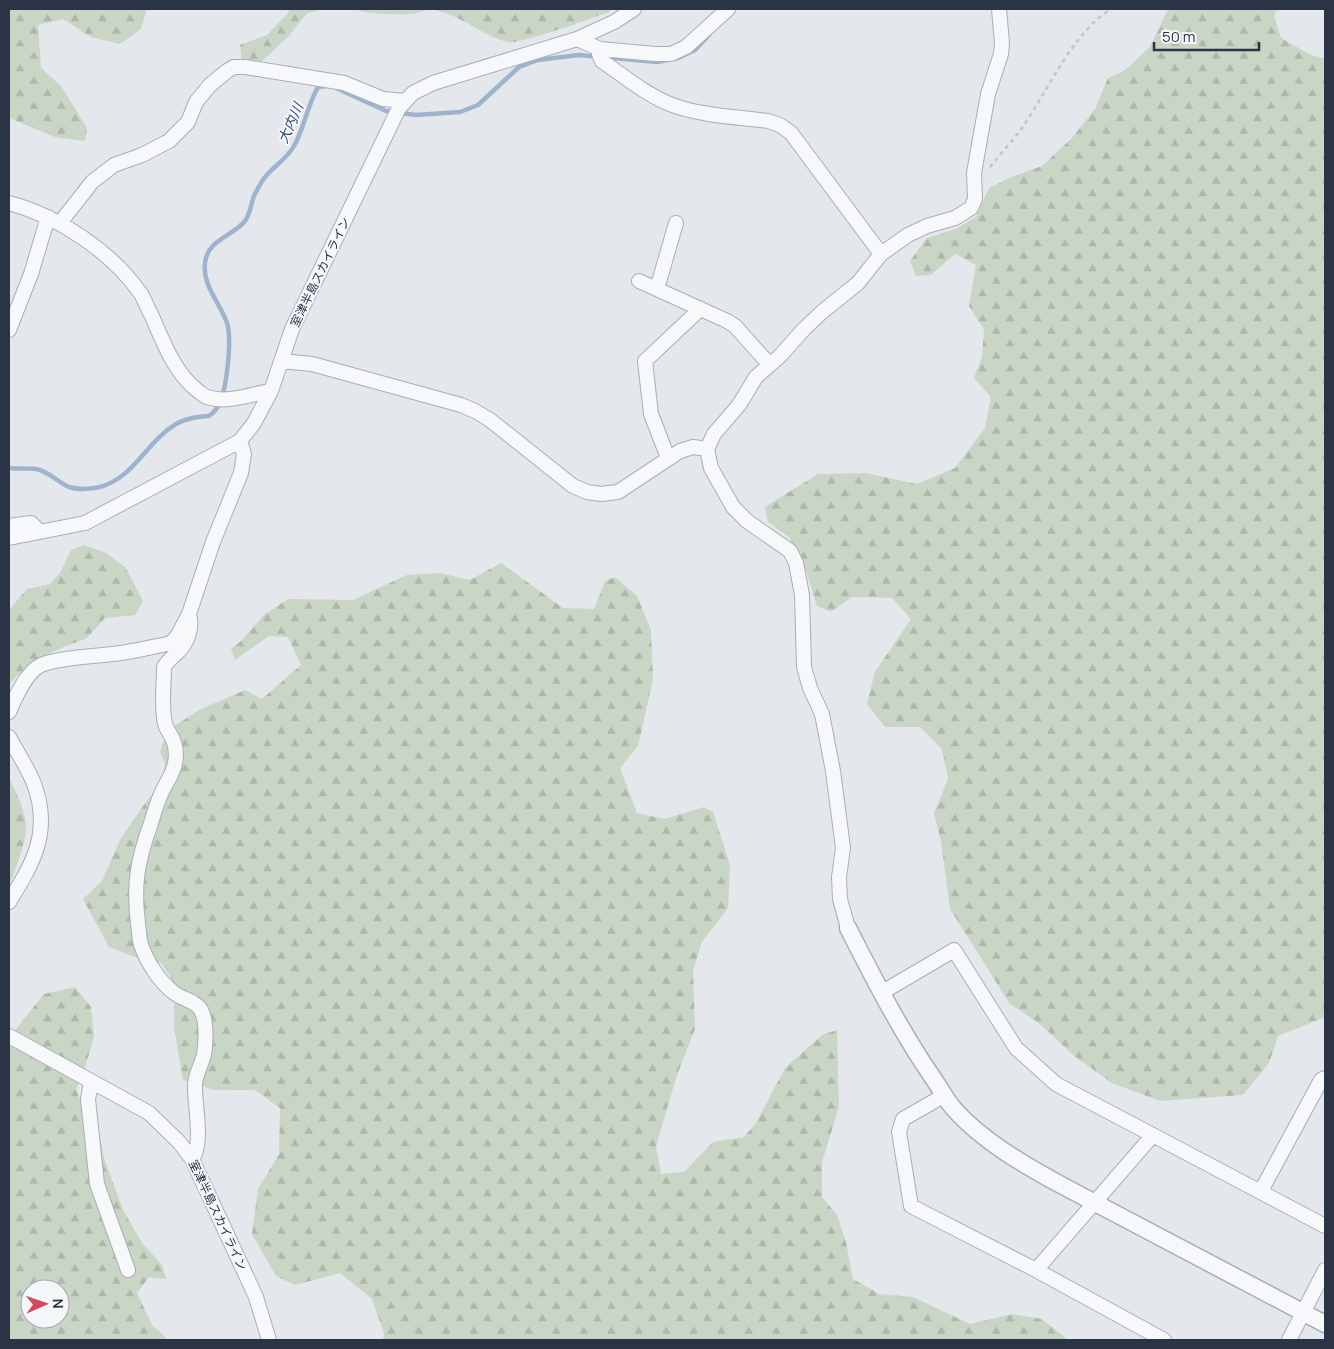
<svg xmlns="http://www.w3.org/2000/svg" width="1334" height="1349" font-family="Manrope,'Noto Sans JP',sans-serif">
  <defs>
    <pattern id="forest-firs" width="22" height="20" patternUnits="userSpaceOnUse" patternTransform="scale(1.25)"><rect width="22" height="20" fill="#c9d6c5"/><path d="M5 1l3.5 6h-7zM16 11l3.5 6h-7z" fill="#adb8ab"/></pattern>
  </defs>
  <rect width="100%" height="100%" fill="#e4e7ec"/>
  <path fill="url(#forest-firs)" fill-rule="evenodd" d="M9,9H147L141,29L120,44L91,37L63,19L38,25L41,68L61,86L87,128L85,141L55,137L9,118Z
    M288,9H322L306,14L289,36L261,62L242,63L240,45L267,35L289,12Z
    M351,9H609L610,12C594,17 519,45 508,42C482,36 460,14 434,10C427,9 419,13 412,14C389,15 373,14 351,9Z
    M1168,9H1277L1274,16L1281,38L1311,55L1325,59V1017L1278,1036L1269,1063L1243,1095L1160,1101L1112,1083L1073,1055L1040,1024L1010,1004L950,909L941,842L934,813L948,779L942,749L920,727H885L867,704L875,672L911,619L892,598L852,597L831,612L817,606L804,565L789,537L768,522L765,507L818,474L866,473L917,484L955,468L985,428L991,397L974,378L982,357L984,330L969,306L976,265L955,254L931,275L916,276L910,261L927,238L956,229L976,217L989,188L1011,177L1042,166L1072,138L1095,109L1108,78L1124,71L1150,47Z
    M84,545L106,553L126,568L143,601L135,615L105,618L87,638L61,648L30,663L9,684V610L27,589L50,584L60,573L71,550Z
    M501,563L563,608L594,609L605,581L615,577L637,596L651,630L653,680L638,746L620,768L637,813L664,819L704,807L713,812L730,865L728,908L702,942L693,970L695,1029L676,1078L656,1146L661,1174L684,1172L713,1142L744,1137L756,1123L785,1068L822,1035L837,1030L839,1107L822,1162V1197L837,1215L846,1242L853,1279L879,1294L913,1297L970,1324L1012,1314L1042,1319L1068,1340H383L384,1333L372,1299L340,1273L295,1285L276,1276L252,1234L258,1189L279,1154L280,1108L255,1090H214L183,1080L174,1027L175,984L161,963L132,956L109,947L83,899L102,881L121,838L148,799L164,781L165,763L160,752L167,731L199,710L245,690L262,699L301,665L288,637L269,636L235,660L231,649L241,641L264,615L288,599L353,600L407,575L440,573L470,580Z
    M9,778C17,794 26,811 26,830C26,840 14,876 9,885Z
    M75,987L91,1007L94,1037L85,1067L76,1090L84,1107H94L104,1158L123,1210L142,1243L162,1265L166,1279L149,1277L137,1293L152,1325L167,1339L181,1340H9V1038L44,994ZM30,1289H60V1319H30Z"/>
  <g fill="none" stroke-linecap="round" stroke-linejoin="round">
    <path stroke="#9fb4cc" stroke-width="4.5" d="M336,88L386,111L416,115L460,112L478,105L519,67L538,60L579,55L657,62L678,58L695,50L709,35
      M9,468C17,469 27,468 36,469C49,471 57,482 69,487C78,490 92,489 100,487C134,478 147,441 176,424C186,418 198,417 209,416C212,414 215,411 217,408C227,394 232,339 227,323C220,303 202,285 205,263C207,240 232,237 245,221C250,214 251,204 254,196C256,191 259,187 261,183C269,168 285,162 294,146C304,129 307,106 318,87L326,86"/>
    <g stroke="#a9aeb7" stroke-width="16">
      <path id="minor" d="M577,39L600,49L655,54H671L686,47L728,9
        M600,49L599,54L602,61C625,77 649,97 675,106C704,116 738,117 768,121L780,125L791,133L881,254
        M9,203C58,216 112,252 141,294C145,300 147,308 151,314C163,341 174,373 198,391C201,393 204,396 207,397C227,404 251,394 271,391
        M60,223L92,182L114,165L142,155L169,141L188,122L196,102L210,85L227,71L234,67H245L344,83L383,99L405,101
        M639,281L727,321L735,326L769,364
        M657,289L676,223
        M9,330L31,274L48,217
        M281,361L312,364L461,405L475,411L490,420L573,486L587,492L601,494L618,492L680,451L693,447L707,449
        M668,458L651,414L645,361L697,312L699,308
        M9,526L31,523L39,531
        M9,538L85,523L240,441L254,423L271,391L292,329L399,108L413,93L433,83L577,39L614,22L634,9
        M189,614C193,626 188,643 178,652C173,657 168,660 164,667C164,685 161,706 165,724C166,728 168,730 170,734C175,742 177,753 175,763C173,775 165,784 161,794C157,803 154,813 151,823C138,859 133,884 138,923C139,930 139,938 141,945C147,962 159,981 173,992C181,999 196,1001 201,1010C207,1021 206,1043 204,1055C201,1065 196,1074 195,1084C194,1102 204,1145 192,1159
        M9,712C15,698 26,672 41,665C58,657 101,656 121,653C136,651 152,647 167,644L172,642L178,635L189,614L213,542L241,473L244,454L240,441
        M9,737C17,752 28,768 34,784C52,832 33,863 9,902
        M848,928L840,899L839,877L843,848L833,771L822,714L810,688L804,667L802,595L796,563L790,551L747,521L733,507L711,468L707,449L714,434L739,405L756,377L780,356L804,329L822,312L858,283L881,254L908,235L927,226L955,218L971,208L975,199L974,173L988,94L1001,54L1002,43L999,9
        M881,993L954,950L1016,1048L1056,1084L1325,1226
        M9,1036L149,1113L179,1142L192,1159L256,1297L269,1340
        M91,1082L88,1099L97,1184L128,1270
        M945,1095L903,1119L899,1132L911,1206L1036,1270L1164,1340
        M1261,1191L1321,1080L1325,1078
        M1036,1270L1153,1135
        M1289,1340L1325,1270"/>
    </g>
    <g stroke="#a9aeb7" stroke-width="19">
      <path id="tertiary" d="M848,928C874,979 900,1030 933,1078C940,1088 946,1100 954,1109C982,1141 1026,1166 1063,1186L1325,1324"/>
    </g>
    <path stroke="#c2c5cb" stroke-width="2.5" stroke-dasharray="4 4" stroke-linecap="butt" d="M990,167C1001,153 1014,140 1024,125C1049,88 1073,33 1111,9"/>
    <use href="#minor" stroke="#f7f8fa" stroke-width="14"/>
    <use href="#tertiary" stroke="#f7f8fa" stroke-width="16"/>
  </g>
  <g text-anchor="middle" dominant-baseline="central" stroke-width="4" stroke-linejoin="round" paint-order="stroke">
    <g font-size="12" fill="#2b3445" stroke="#f4f6f9">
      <text transform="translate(320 272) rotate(-64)">室津半島スカイライン</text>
      <text transform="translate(218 1215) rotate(65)">室津半島スカイライン</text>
    </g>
    <g font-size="14" font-style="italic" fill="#34527a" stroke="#f4f6f9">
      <text transform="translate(290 123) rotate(-66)">大内川</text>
    </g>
  </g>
  <rect width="1334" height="1349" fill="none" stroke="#2b3445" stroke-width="20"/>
  <g transform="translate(45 1304) rotate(88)"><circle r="24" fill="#f4f6f9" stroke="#a4a8b1"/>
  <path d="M0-4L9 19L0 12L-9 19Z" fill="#d1495b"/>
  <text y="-8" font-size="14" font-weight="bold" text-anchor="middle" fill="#2b3445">N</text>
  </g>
  <path d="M1154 42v8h105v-8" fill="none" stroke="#2b3445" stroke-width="2.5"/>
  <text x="1162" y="42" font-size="15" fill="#2b3445" stroke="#f4f6f9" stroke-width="4" paint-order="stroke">50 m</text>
</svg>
